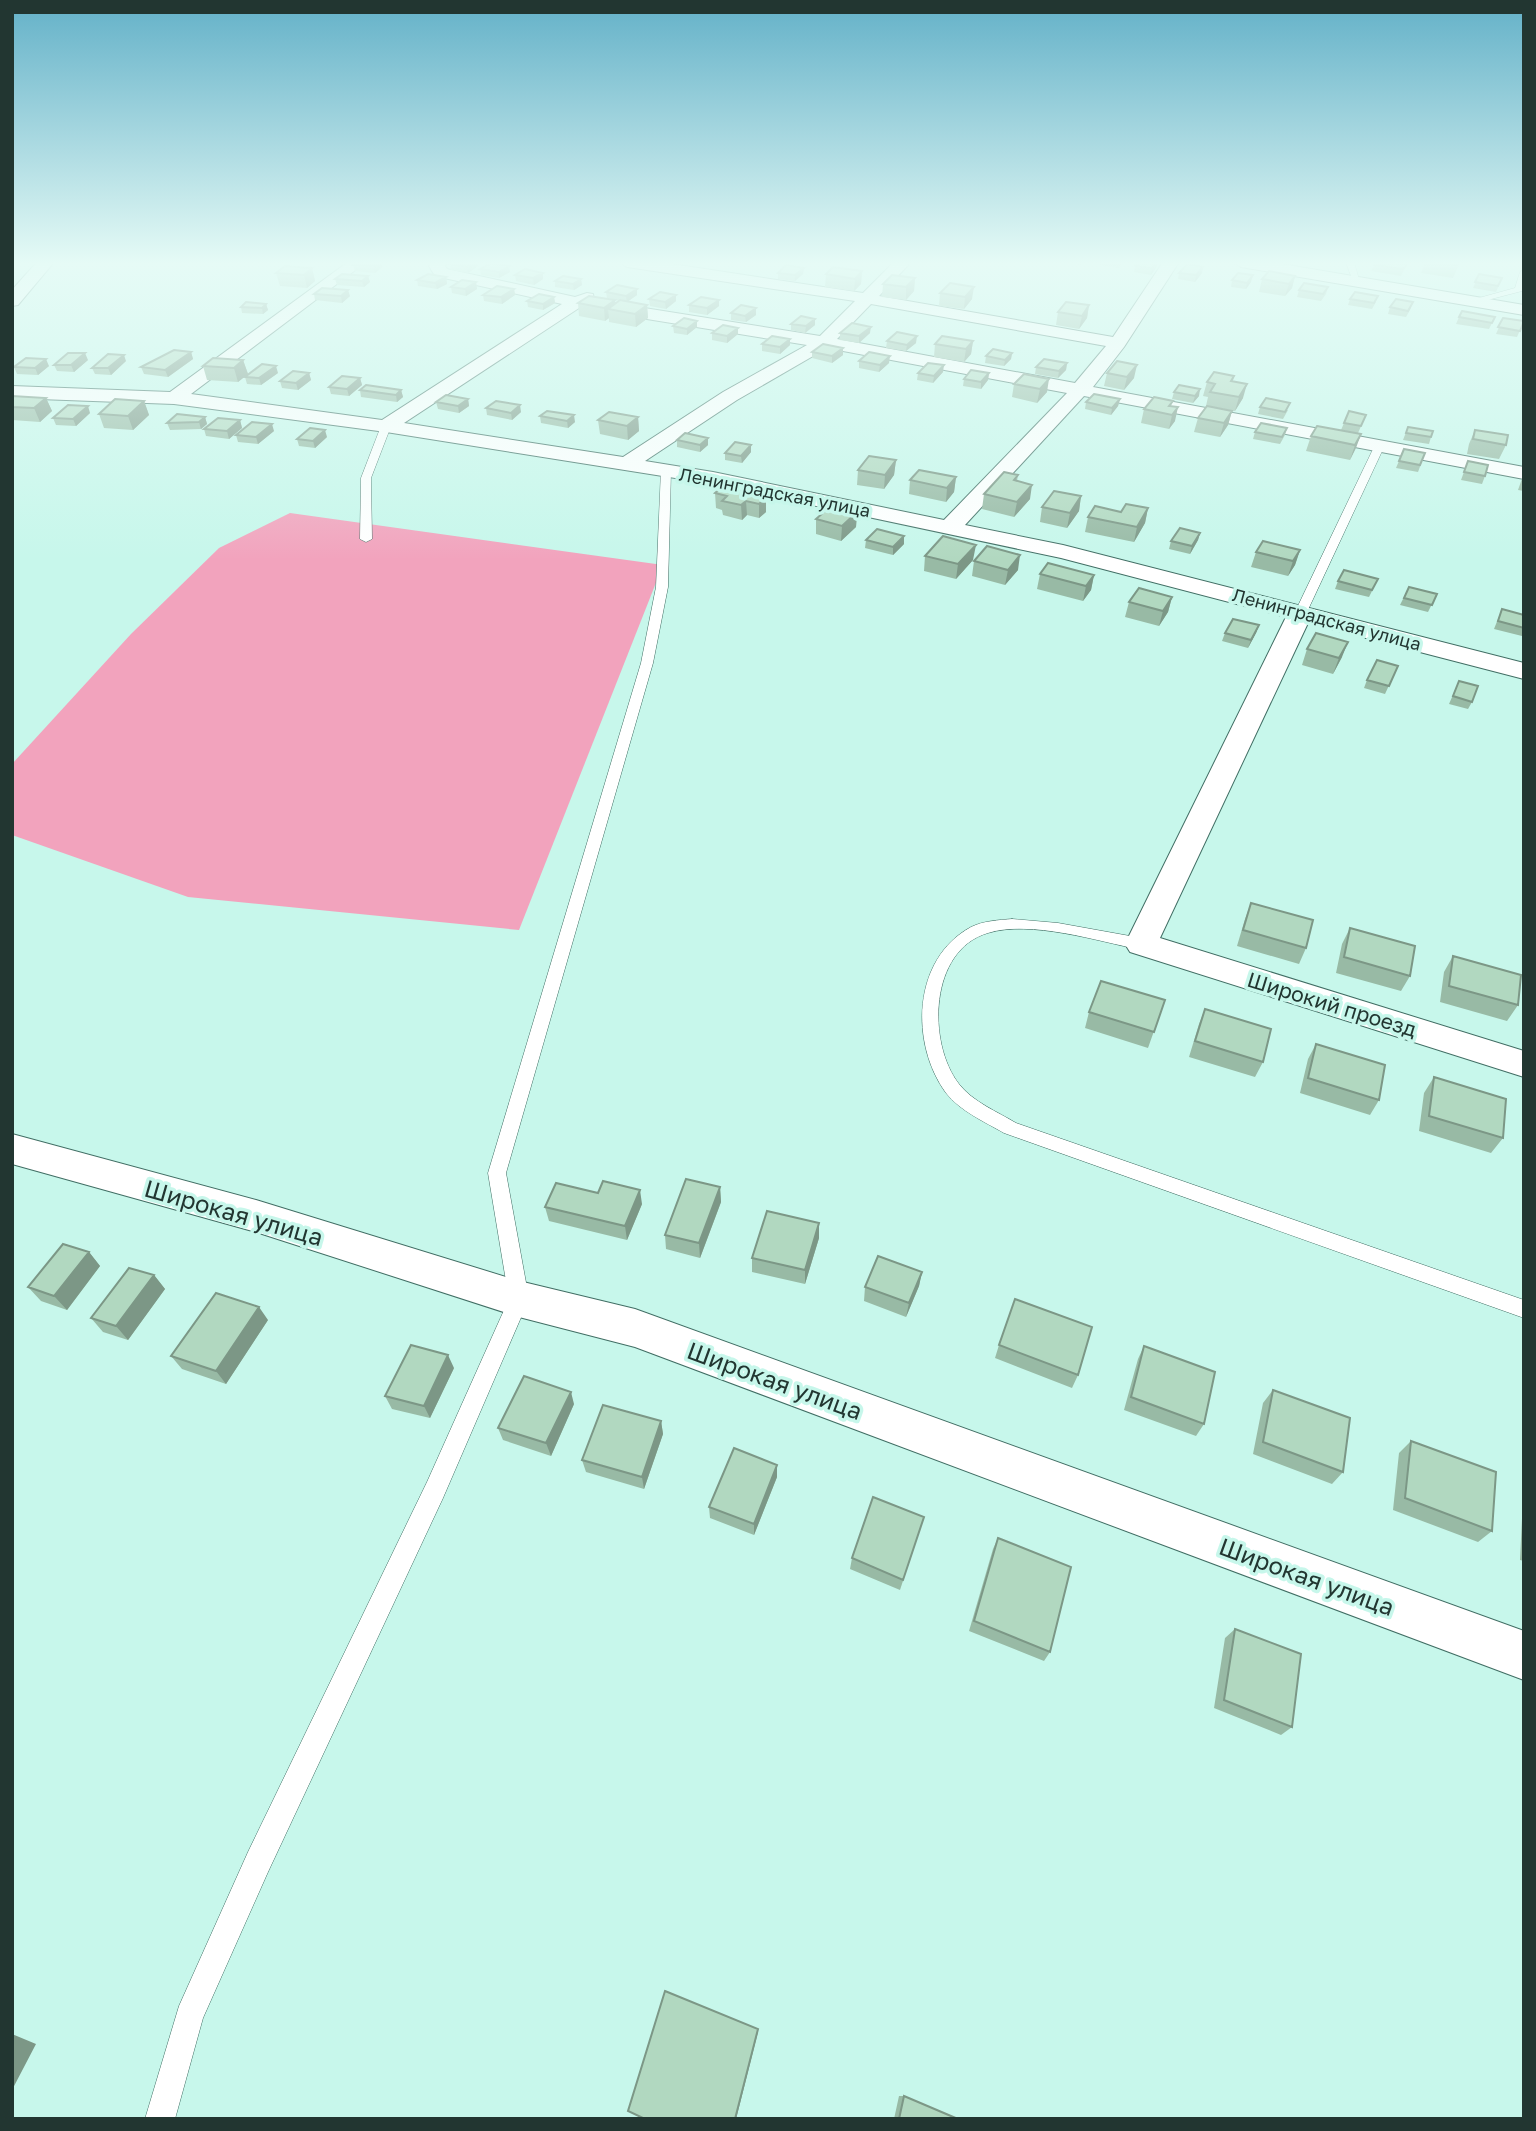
<svg xmlns="http://www.w3.org/2000/svg" width="1536" height="2131" font-family="'Golos Text',sans-serif">
  <rect width="100%" height="100%" fill="#c7f7eb"/>
  <path fill="#f2a3bd" d="M290,513L663,565L519,930L188,897L12,835V764L131,634L219,548Z"/>
  <g fill="none" stroke-linecap="round" stroke-linejoin="round">
    <g stroke="#416e64" stroke-width="1">
      <path id="lane" d="M1346,262H1354L1360,283L1353,281Z
        M1524,270L1522,291L1472,304L1468,301L1515,288L1520,272Z
        M386,423L391,426L371,478L372,539L366,542L360,539L361,478L381,426Z
        M1379,444L1384,447L1307,612L1297,615L1295,612L1374,447Z
        M666,467L671,470L668,587L653,663L506,1173L529,1299L443,1498L268,1872L203,2018L175,2119H145L179,2006L248,1852L427,1482L509,1299L488,1173L641,663L656,587L661,470Z
        M1012,919L1058,923L1141,938L1149,944L1141,950C1098,941 1030,920 988,933C929,950 927,1043 959,1084C973,1102 998,1112 1016,1123L1524,1300V1318L1004,1133C985,1122 960,1111 946,1093C910,1044 912,959 971,927C983,921 999,920 1012,919Z"/>
    </g>
    <g stroke="#416e64" stroke-width="2">
      <path id="street" d="M37,262H54L18,305L12,306V290Z
        M348,262H366L191,394L382,420L562,304L435,276L429,266L432,262H448L445,266L447,269L575,297L587,293L593,294L594,300L820,336L855,301L627,267L619,262H659L863,293L894,262H911L879,296L1113,337L1163,262H1179L1124,347L1093,387L1524,467V479L1084,396L965,525L1063,545L1524,663V679L1308,623L1160,938L1524,1051V1077L1130,952L1125,944L1286,617L1061,558L713,484L386,432L174,404L12,398V386L170,392ZM871,304L1106,346L1075,383L837,339ZM579,308L807,345L723,392L623,457L404,423ZM827,348L1067,393L944,520L713,472L645,461L737,400Z
        M1233,262H1270L1524,305V315L1241,267Z
        M12,1134L256,1200L519,1281L635,1309L1524,1631V1680L635,1347L519,1317L256,1232L12,1164Z"/>
    </g>
    <use href="#lane" fill="#fff" fill-rule="evenodd"/>
    <use href="#street" fill="#fff" fill-rule="evenodd"/>
  </g>
  <path fill="#98baa5" d="M1070,262H1083L1081,265L1070,263Z
    M1100,262H1123L1119,268L1100,265Z
    M1425,262H1460L1453,278L1421,273Z
    M450,264L478,266L468,273L451,270Z
    M1407,264L1401,276L1371,271L1374,265Z
    M353,265L382,267L375,273L355,271Z
    M1135,266H1157L1151,275L1134,272Z
    M312,268L315,281L307,288L280,286L276,273Z
    M804,268L803,274L795,281L778,279V273Z
    M480,269L510,272L499,278L481,275Z
    M862,271L861,284L854,291L825,287L826,274Z
    M1179,273H1202L1195,282L1178,279Z
    M1479,274L1502,278L1496,292L1473,288Z
    M515,275L543,279L534,285L516,281Z
    M368,276L370,282L364,287L337,285L335,279Z
    M1295,276L1292,288L1285,296L1259,292L1262,279Z
    M446,277L447,284L437,289L418,286L417,280Z
    M915,278L914,291L906,300L882,297L883,284Z
    M581,279L582,285L574,290L555,287V281Z
    M1232,280L1251,282L1246,289L1231,287Z
    M476,282L477,289L466,296L452,293L451,287Z
    M950,283L972,299L964,309L939,306L940,293Z
    M1328,287L1326,294L1321,301L1297,297L1299,290Z
    M514,289L515,295L502,304L484,301L483,295Z
    M637,289V295L627,302L647,305L648,318L636,327L609,322V318L605,321L579,316L578,303L615,300V304L620,301L607,298L606,292Z
    M314,294L350,296L342,303L315,300Z
    M554,297L555,303L543,310L528,307L527,301Z
    M649,299L676,301L666,309L650,306Z
    M1350,299L1376,302L1372,309L1348,305Z
    M266,304L268,310L263,314L242,313L241,307Z
    M689,305L719,306L707,315L689,312Z
    M1089,305L1087,318L1079,329L1056,325L1058,312Z
    M1390,307L1411,308L1406,317L1388,314Z
    M756,308V315L746,322L731,320V313Z
    M1459,317H1495L1489,329L1456,324Z
    M1503,318L1524,321L1517,337L1496,334Z
    M697,321V327L687,335L674,333L673,326Z
    M791,324L815,325L805,333L791,330Z
    M738,328V334L727,343L712,340V333Z
    M840,333H870L859,343L840,340Z
    M790,339V345L780,354L762,351V344Z
    M887,341L916,343L906,351L886,348Z
    M973,341L971,354L964,362L934,357L935,344Z
    M191,352L193,359L168,377L144,374L141,367Z
    M812,352L843,355L832,363L812,358Z
    M1012,353L1011,359L1004,366L985,363L986,356Z
    M88,360L74,372L57,371L54,365Z
    M243,360L248,374L238,382L207,380L203,366Z
    M126,361L111,375L95,374L92,368Z
    M859,361L889,363L879,372L859,368Z
    M1067,363L1066,370L1058,378L1035,374L1036,367Z
    M49,366L38,375L17,374L14,367Z
    M943,372L933,383L917,380L918,373Z
    M278,373L261,385L247,384L245,377Z
    M309,373L311,380L298,390L282,388L280,381Z
    M989,373L988,380L981,389L963,386L964,379Z
    M1107,373L1134,378L1124,390L1104,386Z
    M1024,374L1047,392L1037,403L1012,397L1014,384Z
    M1234,376L1233,381L1243,398L1235,411L1214,407L1232,411L1228,425L1220,437L1194,432L1198,418L1206,406L1208,397L1203,396L1207,382Z
    M360,378L362,385L349,396L331,394L329,387Z
    M360,390H401L403,397L397,402L361,397Z
    M1174,392L1199,396L1193,403L1172,399Z
    M12,396L46,398L52,411L40,422L12,420Z
    M468,399L469,406L459,413L438,409L436,402Z
    M1120,399L1118,406L1111,415L1085,409L1086,402Z
    M144,401L149,415L133,430L104,428L99,414Z
    M1173,401L1171,406L1175,421L1169,429L1141,423L1144,409Z
    M1260,407L1288,410L1283,419L1258,414Z
    M486,408L521,412L512,420L487,415Z
    M90,413L76,426L56,425L53,418Z
    M540,416L575,422L568,428L541,423Z
    M205,417L207,424L201,429L170,430L167,423Z
    M638,417L639,431L628,440L600,434L598,420Z
    M240,420L242,428L229,439L206,436L204,429Z
    M1363,422L1358,433L1341,430L1344,423Z
    M1408,427L1431,437L1429,444L1403,440Z
    M1287,428L1285,435L1280,444L1253,439L1255,432Z
    M1475,430L1506,445L1499,459L1467,454L1469,444Z
    M274,431L258,444L238,442L236,435Z
    M1361,434L1350,460L1306,451L1311,436Z
    M327,437L315,448L299,446L297,439Z
    M677,440L708,445L700,452L677,447Z
    M1404,449L1425,453L1418,472L1396,468Z
    M751,452L742,463L725,460V453Z
    M896,460L894,475L884,489L857,485L858,470Z
    M1468,461L1485,476L1482,484L1461,480Z
    M1524,473V491L1518,490Z
    M1018,475L1017,481L1030,499L1014,517L982,509L984,494Z
    M956,477L954,492L946,502L909,494L910,480Z
    M715,493L766,497V512L759,518L747,515L742,520L723,515L722,510L716,508Z
    M1081,496L1079,511L1067,528L1040,522L1042,507Z
    M1148,508L1145,523L1134,542L1085,532L1088,517Z
    M857,512L856,527L841,541L816,534V519Z
    M1200,533L1198,540L1190,554L1169,549L1171,541Z
    M866,540L904,544L893,555L865,548Z
    M1300,550L1295,565L1288,576L1251,567L1256,552Z
    M925,556L973,560L956,579L924,571Z
    M974,561L1018,570L1005,585L972,576Z
    M1040,574L1094,575L1091,590L1083,601L1037,589Z
    M1378,579L1369,597L1335,589L1338,581Z
    M1409,587L1437,594L1428,612L1400,605Z
    M1172,597L1168,612L1159,626L1125,617L1129,602Z
    M1502,609L1524,615V631L1522,636L1494,629Z
    M1259,625L1256,633L1248,648L1222,641L1225,633Z
    M1307,649L1342,657L1333,674L1302,665Z
    M1398,666L1385,694L1364,688L1367,680Z
    M1459,681L1472,702L1468,709L1449,704Z
    M1251,903L1306,948L1299,964L1237,946L1245,919Z
    M1350,928L1410,976L1401,991L1336,973L1342,944Z
    M1453,956L1518,1005L1507,1021L1440,1002L1444,972Z
    M1165,1000L1148,1048L1085,1028L1089,1012Z
    M1205,1009L1263,1062L1255,1077L1189,1057L1199,1024Z
    M1316,1044L1379,1100L1370,1115L1300,1093L1308,1059Z
    M1434,1077L1503,1138L1491,1153L1419,1131L1424,1093Z
    M720,1187L721,1202L700,1258L666,1249L665,1235Z
    M642,1204L627,1240L549,1221L545,1207Z
    M819,1223V1238L805,1284L752,1272V1258Z
    M89,1252L100,1266L67,1310L41,1301L28,1287Z
    M922,1272L919,1286L906,1317L864,1301L865,1287Z
    M154,1275L165,1289L128,1340L103,1332L91,1318Z
    M268,1320L226,1384L182,1369L171,1356Z
    M999,1345L1078,1375L1072,1388L995,1358Z
    M1144,1346L1204,1424L1196,1436L1124,1410L1138,1359Z
    M454,1368L430,1418L392,1409L385,1396Z
    M1273,1390L1343,1472L1332,1484L1253,1454L1263,1403Z
    M574,1404L551,1456L503,1440L498,1428Z
    M661,1421L663,1434L644,1489L586,1472L582,1460Z
    M1411,1441L1492,1531L1478,1542L1393,1510L1399,1453Z
    M777,1465V1477L754,1535L710,1518L709,1507Z
    M1524,1497V1561L1520,1560L1523,1498Z
    M924,1517L900,1590L850,1569L852,1558Z
    M998,1538L1050,1652L1044,1661L969,1631L993,1549Z
    M1235,1629L1292,1727L1281,1735L1214,1708L1225,1638Z
    M899,2096H904L958,2119H894Z"/>
  <path fill="#7c9786" d="M379,262H381L382,267L375,273L374,266Z
    M474,262H477L478,266L468,273L467,267Z
    M1156,262H1157V266L1151,275L1152,268Z
    M509,266L510,272L499,278V272Z
    M1203,267L1202,273L1195,282L1196,275Z
    M312,268L315,281L307,288L304,275Z
    M804,268L803,274L795,281V275Z
    M862,271L861,284L854,291L855,279Z
    M543,273V279L534,285L533,278Z
    M1253,275L1251,282L1246,289L1247,283Z
    M368,276L370,282L364,287L362,281Z
    M1295,276L1292,288L1285,296L1289,284Z
    M446,277L447,284L437,289L435,283Z
    M915,278L914,291L906,300V287Z
    M581,279L582,285L574,290L573,284Z
    M476,282L477,289L466,296L465,289Z
    M974,287L972,299L964,309L965,297Z
    M514,289L515,295L502,304L501,297Z
    M637,289V295L627,302L626,296Z
    M348,290L350,296L342,303L341,296Z
    M676,295V301L666,309L665,302Z
    M554,297L555,303L543,310V304Z
    M615,300L616,311L608,309L609,318L605,321L604,308Z
    M719,300V306L707,315V308Z
    M266,304L268,310L263,314L262,308Z
    M647,305L648,318L636,327L635,314Z
    M1089,305L1087,318L1079,329L1082,316Z
    M756,308V315L746,322L745,316Z
    M815,319V325L805,333L806,326Z
    M697,321V327L687,335V329Z
    M871,327L870,333L859,343V336Z
    M738,328V334L727,343V336Z
    M917,336L916,343L906,351L907,345Z
    M790,339V345L780,354V347Z
    M973,341L971,354L964,362L966,349Z
    M843,348V355L832,363V356Z
    M191,352L193,359L168,377L165,370Z
    M85,353L88,360L74,372L71,365Z
    M1012,353L1011,359L1004,366L1005,360Z
    M124,355L126,361L111,375L108,368Z
    M890,356L889,363L879,372L880,365Z
    M46,359L49,366L38,375L35,368Z
    M243,360L248,374L238,382L234,368Z
    M1067,363L1066,370L1058,378L1059,371Z
    M944,365L943,372L933,383L934,376Z
    M1137,365L1134,378L1124,390L1127,377Z
    M276,366L278,373L261,385L259,378Z
    M309,373L311,380L298,390L296,383Z
    M989,373L988,380L981,389V382Z
    M360,378L362,385L349,396L347,389Z
    M1049,379L1047,392L1037,403L1040,389Z
    M1247,384L1243,398L1235,411L1239,397Z
    M1200,389L1199,396L1193,403L1195,396Z
    M401,390L403,397L397,402L396,395Z
    M46,398L52,411L40,422L34,408Z
    M468,399L469,406L459,413L458,406Z
    M1120,399L1118,406L1111,415L1112,408Z
    M144,401L149,415L133,430L128,416Z
    M520,405L521,412L512,420L511,413Z
    M88,406L90,413L76,426L73,419Z
    M1178,407L1175,421L1169,429L1172,415Z
    M1232,411L1228,425L1220,437L1224,423Z
    M574,415L575,422L568,428L567,421Z
    M205,417L207,424L201,429L199,422Z
    M638,417L639,431L628,440L627,426Z
    M240,420L242,428L229,439L227,431Z
    M272,424L274,431L258,444L256,437Z
    M325,430L327,437L315,448L313,441Z
    M1361,434L1356,448L1350,460L1355,445Z
    M708,438V445L700,452V445Z
    M751,445V452L742,463L741,456Z
    M896,460L894,475L884,489L885,475Z
    M956,477L954,492L946,502L947,488Z
    M1032,485L1030,499L1014,517L1017,502Z
    M1081,496L1079,511L1067,528L1070,513Z
    M766,497V512L759,518V504Z
    M746,501L747,515L742,520L741,505Z
    M1148,508L1145,523L1134,542L1137,527Z
    M857,512L856,527L841,541L842,526Z
    M1200,533L1198,540L1190,554L1192,546Z
    M904,536V544L893,555V547Z
    M976,545L973,560L956,579L958,564Z
    M1300,550L1295,565L1288,576L1293,561Z
    M1020,555L1018,570L1005,585L1008,570Z
    M1094,575L1091,590L1083,601L1086,586Z
    M1172,597L1168,612L1159,626L1163,611Z
    M1259,625L1256,633L1248,648L1251,640Z
    M1348,642L1342,657L1333,674L1339,658Z
    M720,1187L721,1202L700,1258L699,1243Z
    M640,1190L642,1204L627,1240L625,1226Z
    M819,1223V1238L805,1284V1270Z
    M89,1252L100,1266L67,1310L54,1296Z
    M922,1272L919,1286L906,1317L909,1303Z
    M154,1275L165,1289L128,1340L116,1326Z
    M259,1307L268,1320L226,1384L216,1371Z
    M448,1355L454,1368L430,1418L424,1406Z
    M571,1392L574,1404L551,1456L546,1443Z
    M661,1421L663,1434L644,1489L642,1477Z
    M777,1465V1477L754,1535V1524Z
    M758,2029V2032L736,2119H735Z
    M12,2034L36,2044L12,2090Z"/>
  <path fill="#b1d8c0" stroke="#7c9786" stroke-width="2" d="M357,262H379L374,266L353,265Z
    M454,262H474L467,267L450,264Z
    M1138,262H1156L1152,268L1135,266Z
    M1375,262H1396L1407,264L1403,269L1374,265Z
    M1436,262H1459L1457,265Z
    M491,263L509,266L499,272L480,269Z
    M1187,264L1203,267L1196,275L1179,273Z
    M786,265L804,268L795,275L778,273Z
    M285,266L312,268L304,275L276,273Z
    M833,267L862,271L855,279L826,274Z
    M525,269L543,273L533,278L515,275Z
    M1269,271L1295,276L1289,284L1262,279Z
    M1238,273L1253,275L1247,283L1232,280Z
    M342,274L368,276L362,281L335,279Z
    M428,274L446,277L435,283L417,280Z
    M1479,274L1502,278L1498,286L1475,282Z
    M892,275L915,278L906,287L883,284Z
    M563,276L581,279L573,284L555,281Z
    M462,280L476,282L465,289L451,287Z
    M950,283L974,287L965,297L940,293Z
    M1304,283L1328,287L1323,294L1299,290Z
    M617,285L637,289L626,296L606,292Z
    M497,286L514,289L501,297L483,295Z
    M322,288L348,290L341,296L314,294Z
    M660,292L676,295L665,302L649,299Z
    M1355,292L1378,296L1374,303L1350,299Z
    M539,294L554,297L543,304L527,301Z
    M589,296L615,300L604,308L578,303Z
    M701,297L719,300L707,308L689,305Z
    M1396,299L1413,302L1408,311L1390,307Z
    M620,300L647,305L635,314L608,309Z
    M246,302L266,304L262,308L241,307Z
    M1066,302L1089,305L1082,316L1058,312Z
    M741,305L756,308L745,316L731,313Z
    M1462,311L1495,317L1492,323L1459,317Z
    M801,316L815,319L806,326L791,324Z
    M684,318L697,321L687,329L673,326Z
    M1503,318L1524,321L1520,331L1498,327Z
    M852,323L871,327L859,336L840,333Z
    M723,325L738,328L727,336L712,333Z
    M897,332L917,336L907,345L887,341Z
    M772,336L790,339L780,347L762,344Z
    M942,336L973,341L966,349L935,344Z
    M823,344L843,348L832,356L812,352Z
    M993,349L1012,353L1005,360L986,356Z
    M174,350L191,352L165,370L141,367Z
    M869,352L890,356L880,365L859,361Z
    M68,353H85L71,365H54Z
    M108,354L124,355L108,368H92Z
    M26,358L46,359L35,368L14,367Z
    M213,358L243,360L234,368L203,366Z
    M1044,359L1067,363L1059,371L1036,367Z
    M1117,361L1137,365L1127,377L1107,373Z
    M928,363L944,365L934,376L918,373Z
    M262,364L276,366L259,378L245,377Z
    M971,370L989,373L981,382L964,379Z
    M293,371L309,373L296,383L280,381Z
    M1214,372L1234,376L1231,381L1247,384L1239,397L1210,392L1215,384L1207,382Z
    M1024,374L1049,379L1040,389L1014,384Z
    M342,376L360,378L347,389L329,387Z
    M366,385L401,390L396,395L360,390Z
    M1179,385L1200,389L1195,396L1174,392Z
    M1094,394L1120,399L1112,408L1086,402Z
    M446,395L468,399L458,406L436,402Z
    M12,396L46,398L34,408L12,407Z
    M1154,397L1173,401L1169,406L1178,407L1172,415L1144,409Z
    M1266,398L1290,403L1285,412L1260,407Z
    M115,399L144,401L128,416L99,414Z
    M496,401L520,405L511,413L486,408Z
    M68,405L88,406L73,419L53,418Z
    M1207,406L1232,411L1224,423L1198,418Z
    M547,411L574,415L567,421L540,416Z
    M1349,411L1366,415L1361,426L1344,423Z
    M609,412L638,417L627,426L598,420Z
    M177,414L205,417L199,422L167,423Z
    M218,418L240,420L227,431L204,429Z
    M252,422L272,424L256,437L236,435Z
    M1261,423L1287,428L1282,437L1255,432Z
    M1317,426L1361,434L1355,445L1311,436Z
    M1408,427L1433,431L1431,437L1406,433Z
    M310,428L325,430L313,441L297,439Z
    M1475,430L1508,435L1506,445L1473,439Z
    M685,433L708,438L700,445L677,440Z
    M735,442L751,445L741,456L725,453Z
    M1404,449L1425,453L1420,465L1399,461Z
    M869,456L896,460L885,475L858,470Z
    M1468,461L1488,465L1485,476L1464,472Z
    M919,470L956,477L947,488L910,480Z
    M1004,472L1018,475L1014,480L1032,485L1017,502L984,494Z
    M722,487L766,497L759,504L746,501L741,505L722,501L727,496L715,493Z
    M1054,491L1081,496L1070,513L1042,507Z
    M1126,504L1148,508L1137,527L1088,517L1095,506L1121,512Z
    M832,505L857,512L842,526L816,519Z
    M1180,528L1200,533L1192,546L1171,541Z
    M877,529L904,536L893,547L866,540Z
    M943,536L976,545L958,564L925,556Z
    M1263,541L1300,550L1293,561L1256,552Z
    M987,546L1020,555L1008,570L974,561Z
    M1048,563L1094,575L1086,586L1040,574Z
    M1344,570L1378,579L1372,590L1338,581Z
    M1409,587L1437,594L1432,605L1404,598Z
    M1139,588L1172,597L1163,611L1129,602Z
    M1502,609L1524,615V628L1498,621Z
    M1233,619L1259,625L1251,640L1225,633Z
    M1316,633L1348,642L1339,658L1307,649Z
    M1377,660L1398,666L1389,686L1367,680Z
    M1459,681L1478,686L1472,702L1453,696Z
    M1251,903L1313,920L1306,948L1243,930Z
    M1350,928L1415,946L1410,976L1344,957Z
    M1453,956L1521,975L1518,1005L1449,986Z
    M1101,981L1165,1000L1154,1032L1089,1012Z
    M1205,1009L1271,1029L1263,1062L1195,1041Z
    M1316,1044L1385,1065L1379,1100L1308,1078Z
    M1434,1077L1506,1099L1503,1138L1429,1116Z
    M686,1179L720,1187L699,1243L665,1235Z
    M603,1181L640,1190L625,1226L545,1207L556,1183L598,1193Z
    M767,1211L819,1223L805,1270L752,1258Z
    M63,1244L89,1252L54,1296L28,1287Z
    M878,1256L922,1272L909,1303L865,1287Z
    M129,1268L154,1275L116,1326L91,1318Z
    M216,1293L259,1307L216,1371L171,1356Z
    M1015,1299L1092,1327L1078,1375L999,1345Z
    M411,1345L448,1355L424,1406L385,1396Z
    M1144,1346L1215,1372L1204,1424L1131,1397Z
    M524,1376L571,1392L546,1443L498,1428Z
    M1273,1390L1350,1418L1343,1472L1263,1442Z
    M603,1405L661,1421L642,1477L582,1460Z
    M1411,1441L1496,1472L1492,1531L1405,1498Z
    M734,1448L777,1465L754,1524L709,1507Z
    M873,1497L924,1517L903,1580L852,1558Z
    M998,1538L1071,1567L1050,1652L974,1621Z
    M1235,1629L1301,1654L1292,1727L1224,1700Z
    M665,1991L758,2029L735,2119H645L628,2111Z
    M904,2096L958,2119H899Z"/>
  <linearGradient id="sky" x2="0" y2="1"><stop stop-color="#63b1c8"/><stop offset="0.47" stop-color="#e6fbf6"/><stop offset="1" stop-color="#e6fbf6" stop-opacity="0"/></linearGradient>
  <rect width="1536" height="560" fill="url(#sky)"/>
  <g text-anchor="middle" dominant-baseline="central" stroke-width="7" stroke-linejoin="round" paint-order="stroke">
    <g font-size="18" fill="#223631" stroke="#c7f7eb">
      <text transform="translate(775 492) rotate(11)">Ленинградская улица</text>
      <text transform="translate(1327 619) rotate(15)">Ленинградская улица</text>
    </g>
    <g font-size="21" fill="#223631" stroke="#c7f7eb">
      <text transform="translate(1332 1004) rotate(17)">Широкий проезд</text>
    </g>
    <g font-size="24" fill="#223631" stroke="#c7f7eb">
      <text transform="translate(234 1212) rotate(16)">Широкая улица</text>
      <text transform="translate(775 1380) rotate(20)">Широкая улица</text>
      <text transform="translate(1307 1576) rotate(20)">Широкая улица</text>
    </g>
  </g>
  <rect width="1536" height="2131" fill="none" stroke="#223631" stroke-width="28"/>
</svg>
